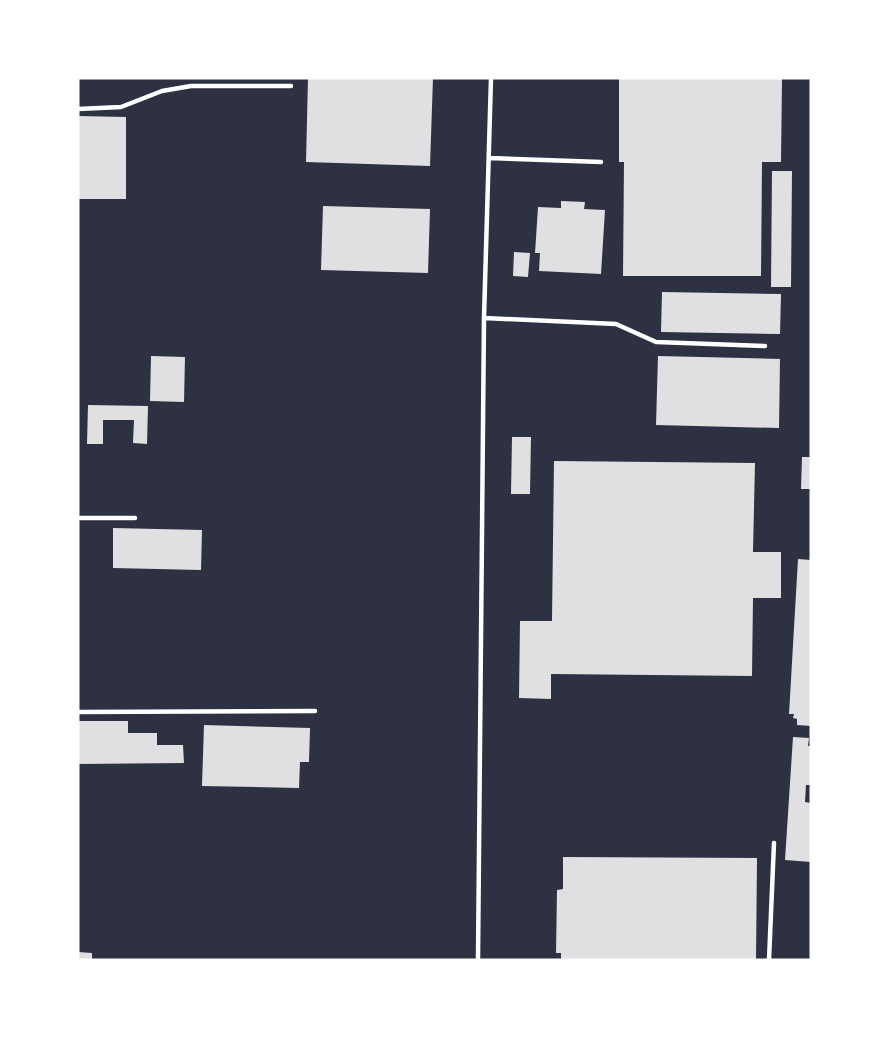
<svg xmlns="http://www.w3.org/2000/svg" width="889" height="1038" font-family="'Alegreya Sans',sans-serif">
  <rect width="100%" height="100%" fill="#2d3142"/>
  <path fill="#e0e0e3" d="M308,78H433L430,166L306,162Z
    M619,78H782L781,162H762L761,276H623L624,162H619Z
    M78,116L126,117V199H78Z
    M772,171H792L791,287H771Z
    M561,201L585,202L584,209L605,210L601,274L539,271L540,253H535L538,207L561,208Z
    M323,206L430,209L428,273L321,270Z
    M514,252L530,253L528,277L513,276Z
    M662,292L781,294L780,334L661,332Z
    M151,356L185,357L184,402L150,401Z
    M658,356L780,359L779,428L656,425Z
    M88,405L148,406L147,444L133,443L134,420H103V444H87Z
    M512,437H531L530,494H511Z
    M802,457H811V489H801Z
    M554,461L755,463L753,552H781V598H753L752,676L551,674V699L519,698L520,621H552Z
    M113,528L202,530L201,570L113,568Z
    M798,559L811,560V726L797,725V719L793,718L794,714H789Z
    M78,721H128V733H157V745H183L184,763L78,764Z
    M204,725L310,728L309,762H300L299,788L202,786Z
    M793,737L809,738L808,746H811V785H806L805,802L811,803V862L785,860Z
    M563,857L757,858L756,960H561V953H556L557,890L563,889Z
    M78,952L92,953V960H78Z"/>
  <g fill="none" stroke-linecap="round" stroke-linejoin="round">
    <path stroke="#fff" stroke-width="4.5" d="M78,109L121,107L162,91L191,86H291
      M489,158L601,162
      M484,318L616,324L656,342L765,346
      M78,518H135
      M78,712L315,711
      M478,960L484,318L491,78
      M769,960L774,843"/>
  </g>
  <rect width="889" height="1038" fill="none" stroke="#ffffff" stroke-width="159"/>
</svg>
